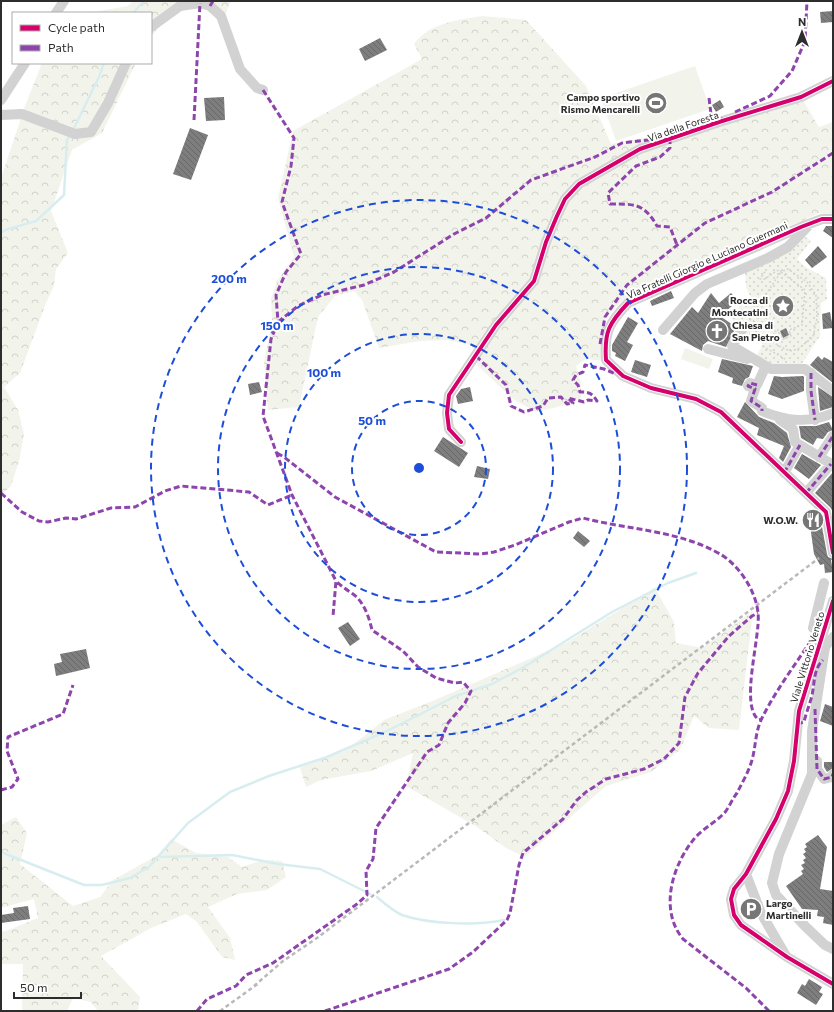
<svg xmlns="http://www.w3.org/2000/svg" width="834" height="1012" font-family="Commissioner,sans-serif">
  <defs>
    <pattern id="green-dots" width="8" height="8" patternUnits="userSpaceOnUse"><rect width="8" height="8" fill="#f2f4eb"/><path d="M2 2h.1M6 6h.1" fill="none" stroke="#d0d2ca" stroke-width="1.8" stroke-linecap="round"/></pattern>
    <pattern id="forest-crowns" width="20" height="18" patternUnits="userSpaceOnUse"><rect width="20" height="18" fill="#f2f4eb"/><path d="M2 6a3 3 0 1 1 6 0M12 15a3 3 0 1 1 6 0" fill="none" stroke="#d0d2ca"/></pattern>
    <pattern id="building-back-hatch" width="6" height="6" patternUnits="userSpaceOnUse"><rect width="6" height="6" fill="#7e7e7e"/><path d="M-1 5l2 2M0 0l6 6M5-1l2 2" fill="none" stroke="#686868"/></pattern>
  </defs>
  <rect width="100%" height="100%" fill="#fff"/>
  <path fill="url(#green-dots)" d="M799,232L811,241L797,259L807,268L826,278L827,300L821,302L820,336L801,365L772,364L757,355L763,344L746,333L731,318L741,304L744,307L751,298L746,287L745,272Z"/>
  <path fill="url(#forest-crowns)" d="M133,1H231L225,15L209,9L189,8L168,16L151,37V13H88L128,6Z
    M482,16L526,20L586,86L611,144L703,127L801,97L819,127L833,122V217L820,213L623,300L605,317L602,361L586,359L576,366L581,383V398L561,406L536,412L513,399L477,365L475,352L471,345L447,340L420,341L379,348L362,300L354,291L335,296L318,317L299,407L268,410L264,362L272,322L271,299L277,281L294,257L278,198L293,131L422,59L414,44C429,23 458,20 482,16Z
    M42,63H136L102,133L72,150L51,211L68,253L56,269L54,286L46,303L20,373L4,387L18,410L24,434L19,461L11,486L1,495V178L25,106Z
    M655,588L674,622L676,643L702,648L753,611L739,730L709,728L694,716L680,750L651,772L606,786L525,857L506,848L477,827L406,786L413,753L371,771L321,780L306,787L299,765L345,751L384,720L435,700L566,643Z
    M16,817L27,833L20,864L73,906L100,897L113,880L158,855L171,839L196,853L228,857L242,867L263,860L282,861L286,877L267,890L237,894L208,907L230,938L235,960L222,957L197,922L186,914L151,928L101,956L140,997L138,1011H98L91,1002L73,998L67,1011H22L23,964H1V931H6L38,918L34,899L1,908V825Z"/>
  <path fill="#f2f4eb" d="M695,66L710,109L616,141L601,98Z
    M685,348L713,359L709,369L681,359Z"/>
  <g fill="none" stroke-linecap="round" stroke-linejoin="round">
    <path stroke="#d8edf0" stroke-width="2.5" d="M133,13L144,1
      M73,130L99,77L104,63
      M1,233L5,230L36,221L64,195L67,140L71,134
      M1,852L84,885H102L130,878L149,867L188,823L230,792L269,776L327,757L387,731L456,696L492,684L524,667L612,612L668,583L696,573
      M161,857L232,855L278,864L320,869L370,894
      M377,897C384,903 393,911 402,915C428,924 477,926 504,920"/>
  </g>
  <path fill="url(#building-back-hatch)" d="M833,11V22L821,23L820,12Z
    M380,38L387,50L365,61L359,49Z
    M224,97L225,120L206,121L204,98Z
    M720,100L724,107L716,112L712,105Z
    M190,128L208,135L191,180L173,174Z
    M826,226H833V238L823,231Z
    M818,246L827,257L812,268L805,260Z
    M671,291L674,298L652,306L650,301Z
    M711,293L719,303L731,293L738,301L720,316L736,327L726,347L708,341L703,345L702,351L670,334L692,307L698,313Z
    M830,312L833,328L823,329L822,314Z
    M628,317L638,323L627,342L633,345L625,361L615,356L616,353L612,351V345Z
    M786,328L789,335L783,338L780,331Z
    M818,356L822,360L824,357L833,362V383L810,365Z
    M722,359L753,366L749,377L745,379L742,386L732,383L733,378L718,372Z
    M635,360L651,365L647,377L631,372Z
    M774,376L782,377L803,376L804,377V391L782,399L768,394Z
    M259,382L262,392L250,395L248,384Z
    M470,387L473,401L458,404L456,396L461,389Z
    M818,387L833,397V407L820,411Z
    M745,402L759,417L774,423L787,433L791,447L783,462L779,458L784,446L757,435L759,428L737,417Z
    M829,422L833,430L828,432L823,439L817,438L813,445L801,438L799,426H816Z
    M443,437L468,453L459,467L434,451Z
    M802,454L821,465L809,479L794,468Z
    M477,466L490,469L488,479L474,477Z
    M833,472V512L830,507L815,493Z
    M820,516L827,554L828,557L833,559L831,560L833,572L825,573L824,564L820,565L814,554L809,518Z
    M578,531L590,541L584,547L573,538Z
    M348,622L360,639L350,646L338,628Z
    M86,649L90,668L56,676L54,664L62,662L60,654Z
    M825,704L833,707V726L820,721Z
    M824,762H833V768L827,772L824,767Z
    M818,835L827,847L820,889L833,891V925L823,923L824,917L817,916L818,910L802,909L786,886L803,874L801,871L804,869L801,865L805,863L803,860L806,858L803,854L806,852L804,849L807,847L805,844Z
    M28,906L30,919L1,923V915L14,913L13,908Z
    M809,979L822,987L819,992L823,994L816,1005L797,993L802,984L805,986Z"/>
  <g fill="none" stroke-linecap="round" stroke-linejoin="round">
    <path stroke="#d2d2d2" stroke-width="1.5" stroke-dasharray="2 2" stroke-linecap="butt" d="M781,272L805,290L802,325L789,330L791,336L783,339L779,333L749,319Z
      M752,329L781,347L790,351L798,349L813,337L817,318L816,295L807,282L788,269L781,272L780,270L776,271L765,279H760L766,270
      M763,346L785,359"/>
    <path stroke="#d2d2d2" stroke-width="10" d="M56,13L64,1
      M151,27L180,6L200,3L210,6L221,16L240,69L257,88L263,90
      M1,100L25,63
      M1,115L22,114L75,134L91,132L108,103L126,63
      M833,219H822L801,227L628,303C609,323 604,332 606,360L623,376L651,388L696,399L721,412L826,512L833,553
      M663,330L695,293L707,284L768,258L788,247L808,226
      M742,330L732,346L771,369H805L833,391
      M708,349L747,359
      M764,370L757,385L750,383L748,386L755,389L751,401L762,408V411C786,421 809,424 833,413
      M811,373V391L815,420
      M780,420L793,429L795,442L833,465
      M461,442L449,429L447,413L449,395L496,325L534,281L546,242L557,216L565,199L579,184L640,149L719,122L801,97L833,81
      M819,457L833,436
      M784,473L800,445
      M806,493L831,464
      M833,601L799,711L794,761L788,791L776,819L746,874L734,889L731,899L734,915L741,925L787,957L833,984
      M823,631L813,628L824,583
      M833,637L825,647L812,731V774L779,854L772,883L776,895L805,926L825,945L833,949
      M817,761V769L824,779L832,777L833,774
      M746,874L761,913L786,956"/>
    <path stroke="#b9b9b9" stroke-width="2.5" stroke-dasharray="4 3" stroke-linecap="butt" d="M254,986L283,961L317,938L819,558
      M220,1011L259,983"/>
    <path stroke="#8e44ad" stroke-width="3" stroke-dasharray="6 3" stroke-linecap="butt" d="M210,6L213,1
      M263,90L294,138L291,166L282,202L301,254L286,272L276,295L278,322L271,339L263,416L292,495L336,581L333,616
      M709,98L711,114L724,120
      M735,112L770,96L792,71L805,41L807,1
      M194,120L200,3
      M670,138V148L660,157L636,166L608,193L610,204C634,204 644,203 657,226L670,227L677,245
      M278,322L298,306L322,295L364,285L394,272L454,234L486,218L531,180L595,157L622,143L656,139
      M600,344L605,317L627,285L705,223L772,192L833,153
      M476,356L506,385L511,406L524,412L543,406L548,398L561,397L567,404L573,403L568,398L584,402L588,400L597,401C592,393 589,392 580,392L578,385L573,380L576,375L583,372L585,365L604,369L616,374
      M811,373V391L815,420
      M757,385L750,383L748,386L755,389L751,401L762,408V411
      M277,453L284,457L335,497L436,552L481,554L494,552L515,545L569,522L583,518C629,530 678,530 720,554C739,565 756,591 758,613C761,636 739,706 759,720L762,719
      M819,457L833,436
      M784,473L800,445
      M1,493L22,512L39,521L48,522L66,518L76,519L111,508L135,507L165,491L181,486L249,492L268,505L292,495
      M806,493L831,464
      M815,709L817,769L824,779L832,777L833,774
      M797,724L804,722C806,713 810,704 812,695C815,682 813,670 823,660
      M1,790L12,787L18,779L7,751L8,737L63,714L73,685
      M197,1011L207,999L236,986L246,975L273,963L357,904L367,895L366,871L373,859L376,828L427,752L439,745L448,723L465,703L471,691L463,682L455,683L436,678L418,667L403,651L372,630C369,617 364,602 353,594C347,590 341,586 336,581
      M325,1011L449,969L473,952L507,920L510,913L519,865L523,853L563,819L577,800L586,792L606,779L644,769L664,759L679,743L685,697L698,673L729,636L752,616L758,613
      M769,1011L746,988L683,939C659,910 672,866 694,839C703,828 717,822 726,811C730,805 733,798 737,793C742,783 749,771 752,760C756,746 755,732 762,718C776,690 795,665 812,639L816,634H822"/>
    <g stroke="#fff" stroke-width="6">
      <path id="cycleway" d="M833,219H822L801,227L628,303C609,323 604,332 606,360L623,376L651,388L696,399L721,412L826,512L833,553
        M461,442L449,429L447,413L449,395L496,325L534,281L546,242L557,216L565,199L579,184L640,149L719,122L801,97L833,81
        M833,601L799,711L794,761L788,791L776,819L746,874L734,889L731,899L734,915L741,925L787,957L833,984"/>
    </g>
    <use href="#cycleway" stroke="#d6006c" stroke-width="4"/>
  </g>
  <g fill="none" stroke="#1d4ed8" stroke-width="2" stroke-dasharray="7 5">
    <circle cx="419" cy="468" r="67"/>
    <circle cx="419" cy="468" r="134"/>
    <circle cx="419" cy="468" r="201"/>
    <circle cx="419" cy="468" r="268"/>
  </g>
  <defs>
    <g id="stadium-disc" transform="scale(1.15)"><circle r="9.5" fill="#767676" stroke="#fff"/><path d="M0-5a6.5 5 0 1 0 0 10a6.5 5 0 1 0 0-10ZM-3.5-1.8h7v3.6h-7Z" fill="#fff"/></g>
    <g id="sight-disc" transform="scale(1.15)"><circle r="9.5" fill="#767676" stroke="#fff"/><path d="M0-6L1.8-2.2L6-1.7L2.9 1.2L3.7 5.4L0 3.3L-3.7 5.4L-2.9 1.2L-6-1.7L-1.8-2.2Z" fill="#fff"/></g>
    <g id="church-disc" transform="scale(1.15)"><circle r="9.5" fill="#767676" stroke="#fff"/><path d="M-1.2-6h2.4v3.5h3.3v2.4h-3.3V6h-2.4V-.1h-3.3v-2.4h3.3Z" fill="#fff"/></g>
    <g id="restaurant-disc" transform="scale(1.15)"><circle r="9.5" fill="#767676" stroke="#fff"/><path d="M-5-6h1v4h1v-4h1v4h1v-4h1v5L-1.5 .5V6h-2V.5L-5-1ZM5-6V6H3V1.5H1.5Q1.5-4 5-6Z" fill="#fff"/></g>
    <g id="parking-disc" transform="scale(1.15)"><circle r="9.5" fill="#767676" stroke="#fff"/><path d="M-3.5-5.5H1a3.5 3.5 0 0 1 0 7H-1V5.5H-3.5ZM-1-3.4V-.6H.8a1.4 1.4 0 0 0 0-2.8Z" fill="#fff"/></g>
  </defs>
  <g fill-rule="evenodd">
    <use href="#stadium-disc" x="656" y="103"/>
    <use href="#sight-disc" x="783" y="306"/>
    <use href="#church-disc" x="717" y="331"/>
    <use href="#restaurant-disc" x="813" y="520"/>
    <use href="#parking-disc" x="751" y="909"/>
  </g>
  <g text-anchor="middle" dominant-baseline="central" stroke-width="4" stroke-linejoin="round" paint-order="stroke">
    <g font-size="10" font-weight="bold" fill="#2d2d2d" stroke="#fff" text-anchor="end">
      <text x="640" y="97">Campo sportivo<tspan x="640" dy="12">Rismo Mencarelli</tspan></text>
      <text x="768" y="300">Rocca di<tspan x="768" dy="12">Montecatini</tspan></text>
      <text x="732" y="325" text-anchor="start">Chiesa di<tspan x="732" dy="12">San Pietro</tspan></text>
      <text x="798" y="520">W.O.W.</text>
      <text x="766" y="903" text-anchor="start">Largo<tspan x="766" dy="12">Martinelli</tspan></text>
    </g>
    <g font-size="10" fill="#2d2d2d" stroke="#fff">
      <text transform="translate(683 126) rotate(-19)">Via della Foresta</text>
      <text transform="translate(707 260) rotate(-24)">Via Fratelli Giorgio e Luciano Guermani</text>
      <text transform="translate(807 657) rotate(-73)">Viale Vittorio Veneto</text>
    </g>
  </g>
  <circle cx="419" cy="468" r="6" fill="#1d4ed8" stroke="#fff" stroke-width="2"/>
  <g font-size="12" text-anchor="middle" font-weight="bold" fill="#1d4ed8" stroke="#fff" stroke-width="4" stroke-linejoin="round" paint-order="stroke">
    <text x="229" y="283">200 m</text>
    <text x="277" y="330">150 m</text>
    <text x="324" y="377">100 m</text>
    <text x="372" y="425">50 m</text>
  </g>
  <rect width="834" height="1012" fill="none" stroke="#2d2d2d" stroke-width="4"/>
  <rect x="12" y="12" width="140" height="52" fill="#ffffff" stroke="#ababab"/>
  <rect x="20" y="25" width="20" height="6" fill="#d6006c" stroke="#ababab"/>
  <text x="48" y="32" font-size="12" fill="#2d2d2d">Cycle path</text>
  <rect x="20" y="45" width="20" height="6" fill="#8e44ad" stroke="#ababab"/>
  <text x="48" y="52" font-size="12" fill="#2d2d2d">Path</text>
  <g transform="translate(802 32)" stroke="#ffffff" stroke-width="3" paint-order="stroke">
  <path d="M0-3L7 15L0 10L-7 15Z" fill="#2d2d2d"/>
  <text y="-6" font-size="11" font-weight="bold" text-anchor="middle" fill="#2d2d2d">N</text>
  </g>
  <path d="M14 992v6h67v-6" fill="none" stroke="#2d2d2d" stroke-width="2"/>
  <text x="20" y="992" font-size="12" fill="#2d2d2d" stroke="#ffffff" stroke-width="3" paint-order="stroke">50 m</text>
</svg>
